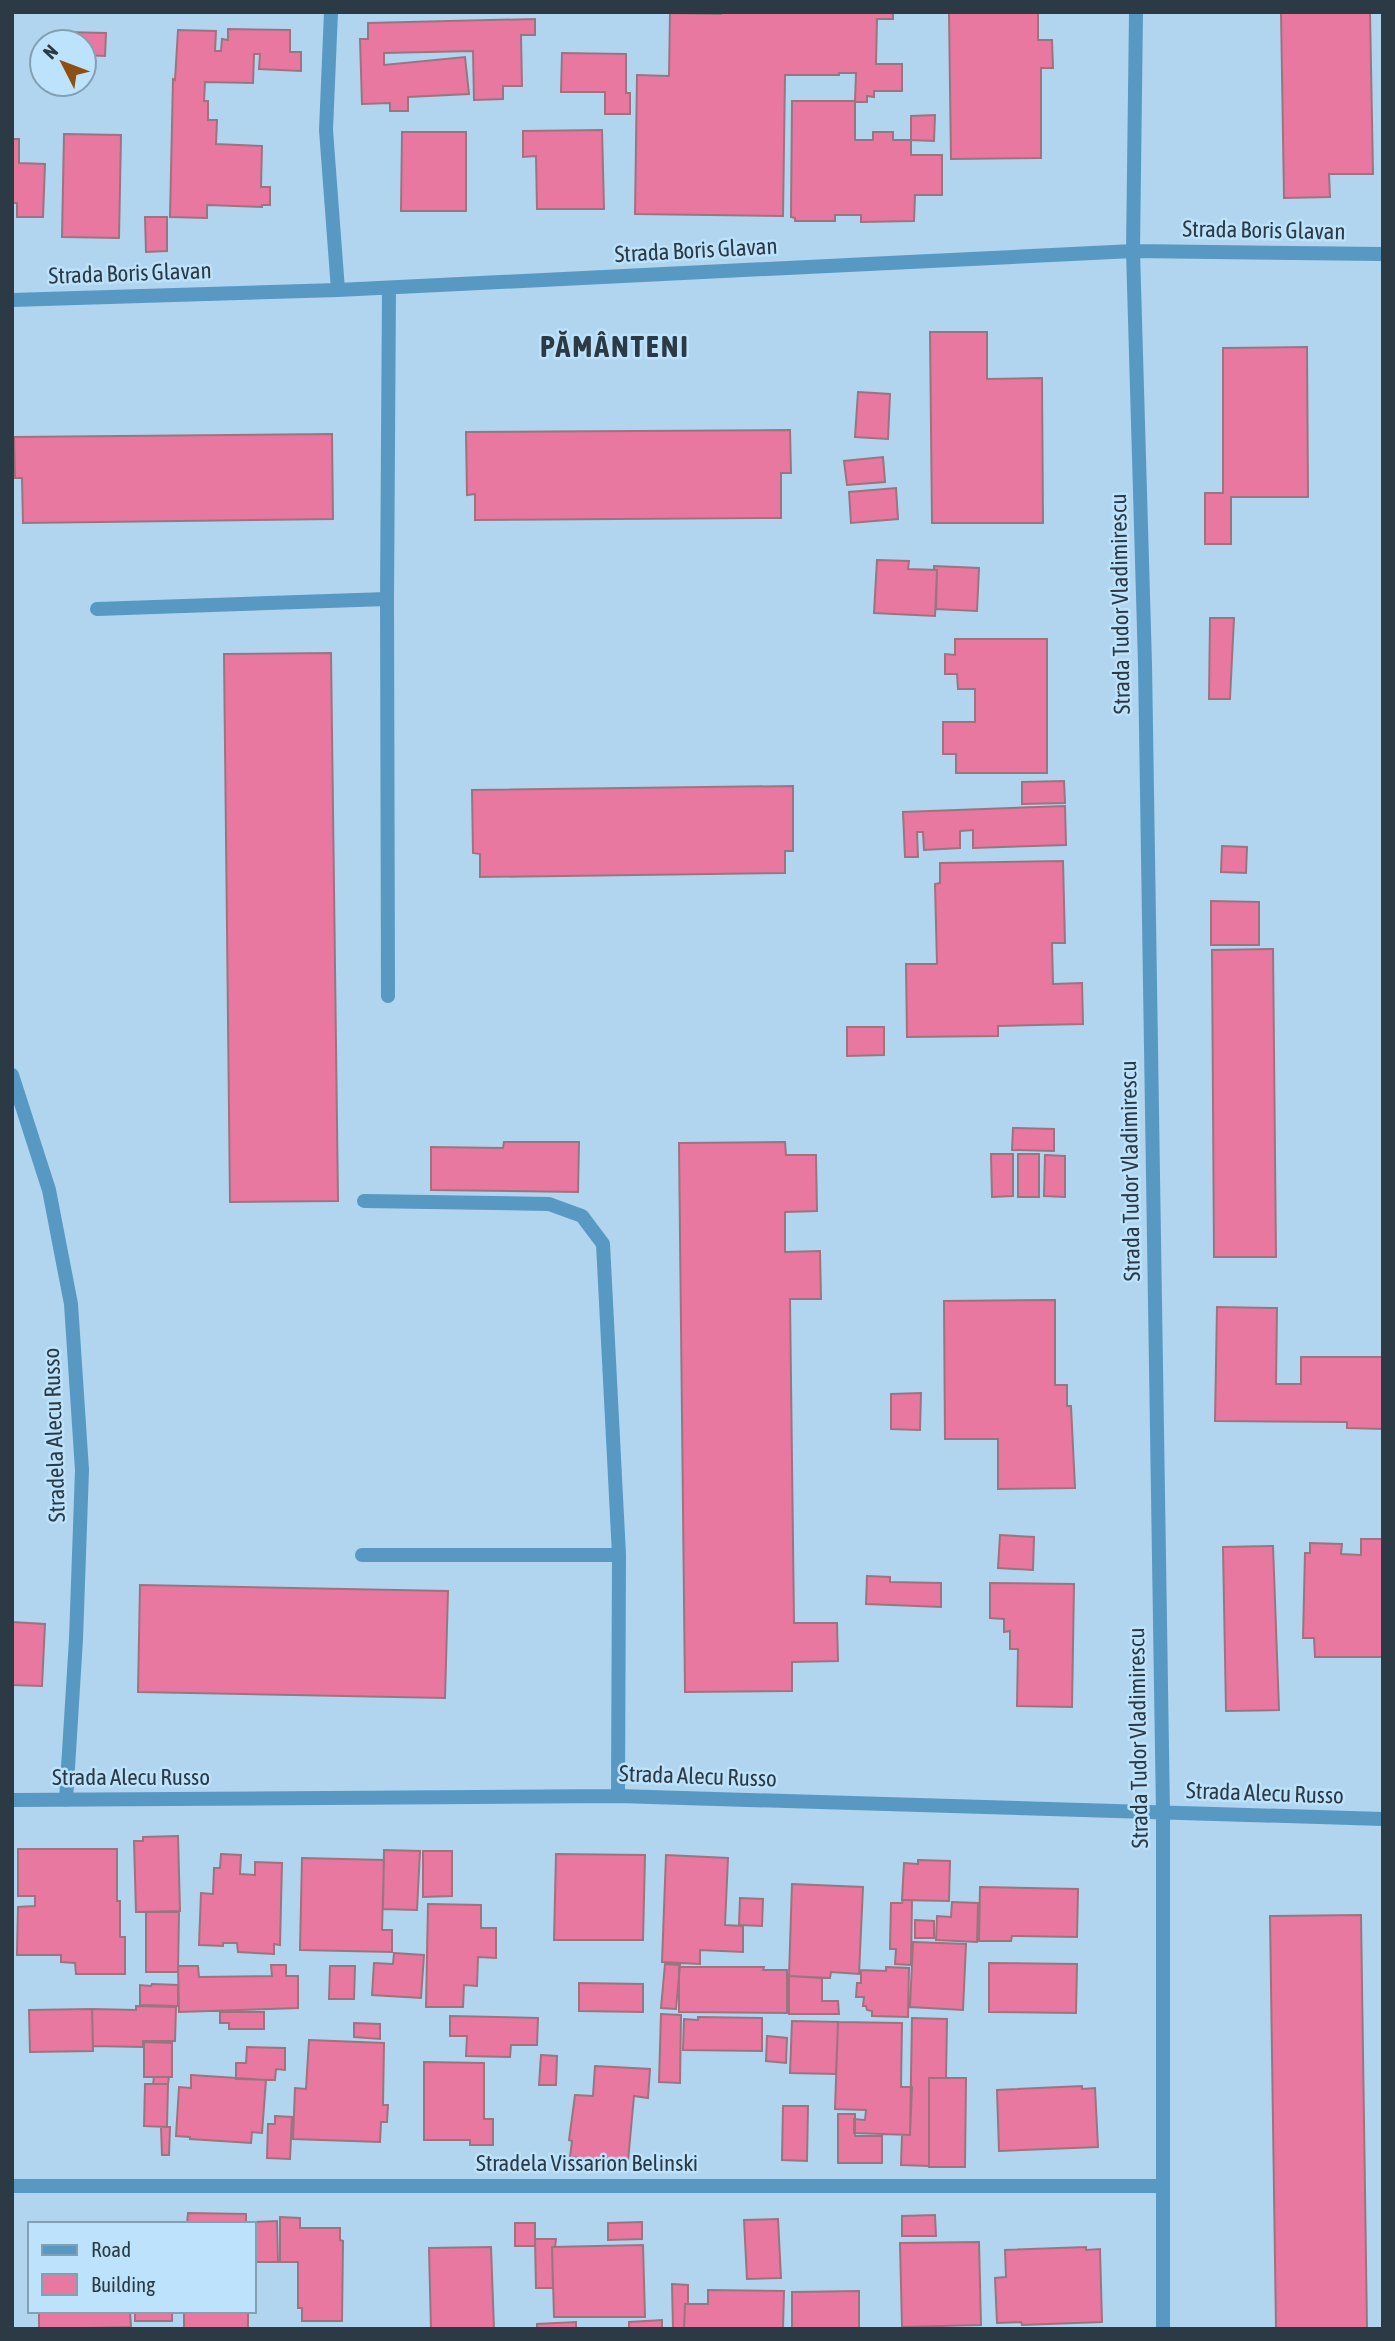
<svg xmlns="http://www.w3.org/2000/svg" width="1395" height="2341" font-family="'Asap Condensed',sans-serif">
  <rect width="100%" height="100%" fill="#b1d5ee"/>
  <path fill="#e878a0" stroke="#9b7480" stroke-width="2" d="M721,12H893V19H877L876,64H902V91H874V97L867,96V102H855L856,73H839V75H785L783,216L635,214L637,75L669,76L670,13L721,14Z
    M949,12H1038V40H1052L1053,68H1041V158L951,159Z
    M1281,12H1370L1373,174H1329L1330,197L1284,198Z
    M535,19V35H521L522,86H503V99L474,100L473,51L384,53V65L465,57L469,94L408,97V111H390V103L362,104L360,39H368V23Z
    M228,29L290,30V52H301V71L259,69L260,54H254L253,83L205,82L204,101H208V120H217L216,144L262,146L261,187H270V205H262V207L207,205V218L170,217L173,79L175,80L178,30L216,31L215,51H221L222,39L228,40Z
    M63,32L106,33L105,56L84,55V42H63Z
    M562,53L626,54V93H630V114H605V92H561Z
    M792,101H855V140H873V132H893V140H911V155H942V195H915L914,221L861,222V215H835V221H795V218L791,217Z
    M935,115L934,141L911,140V116Z
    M602,130L604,209H537L536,156L523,157V131Z
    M402,132H466V211H401Z
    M64,134L121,135L119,238L62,237Z
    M12,139H19V163L45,164L43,217H17V203H12Z
    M145,217H167V251L146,252Z
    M930,332H987V379L1042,378L1043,523H932Z
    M1307,347L1308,497H1231V544H1205V493H1223V348Z
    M858,392L890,394L888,439L855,437Z
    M790,430L791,473H781V518L475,520V494L467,495L466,432Z
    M332,434L333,519L23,523L22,478H15L14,437Z
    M883,457L885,482L847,485L844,461Z
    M896,488L898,519L851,523L849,492Z
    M877,560L909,561L908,569L937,570L935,616L874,613Z
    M934,566L979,568L977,611L936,609L937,570H934Z
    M1210,618H1234L1230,699H1209Z
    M955,639H1047V773H956V754H943V722H975V689H958L957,674H945V654L955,655Z
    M331,653L338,1201L230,1202L224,654Z
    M1064,781L1065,803L1022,804V782Z
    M793,786V851H785V873L480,877V854L473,853L472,790Z
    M1065,806L1066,845L973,848V830L960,831V848L924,850L923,832H917L918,857H905L903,812Z
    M1222,846L1247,847L1246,873L1221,872Z
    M1063,861L1065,943H1052L1053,984L1082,983L1083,1024L998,1026V1036L907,1037L906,964H937L935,884L940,883V863Z
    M1211,901L1259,902V945H1211Z
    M1273,949L1276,1257H1214L1212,950Z
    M847,1027H884V1055L847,1056Z
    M1013,1128L1054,1129V1151L1012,1150Z
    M504,1142H579L578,1192L431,1190V1147L503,1148Z
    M785,1142L786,1155H816L817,1211L785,1212V1252L820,1251L821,1299H790L794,1623H837L838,1661L792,1662V1691L685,1692L679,1143Z
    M991,1154H1013V1196L992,1197Z
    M1018,1154H1039V1197H1018Z
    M1045,1155L1065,1156V1197L1044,1196Z
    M1055,1300V1385H1067V1406H1071L1075,1488L998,1489V1439H945L944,1301Z
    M1217,1307L1277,1308L1276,1384H1301V1357H1383V1429L1347,1428V1422L1215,1421Z
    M921,1393L920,1430L891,1429V1394Z
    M1000,1535L1034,1537L1033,1570L998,1568Z
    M1361,1539H1383V1657H1315L1314,1638H1303L1305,1553H1310V1543L1342,1544L1341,1554L1361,1555Z
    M1273,1546L1279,1710L1226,1711L1223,1547Z
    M867,1576L890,1577V1582L941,1583V1607L866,1604Z
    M990,1583L1074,1584L1072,1707L1017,1706L1018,1649H1010V1631L1004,1632V1619L990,1618Z
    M140,1585L448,1591L445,1698L138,1692Z
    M12,1622L45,1624L42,1686L12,1685Z
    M178,1836L180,1911L136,1912L134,1841H143V1837Z
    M18,1849H117V1901H120V1937H125V1974H76L75,1963L61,1962V1955H17L18,1907L35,1906V1896H18Z
    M384,1850L420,1851L417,1910L383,1909Z
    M423,1851H452V1896L423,1897Z
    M221,1854L241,1855L240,1874L255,1875V1862L282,1863L280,1945L274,1944V1954L238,1952L237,1943H223V1946L199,1945L201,1893L213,1894L214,1868H220Z
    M556,1854L645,1855L643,1940H554Z
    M666,1855L728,1858L725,1925L743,1926V1952L700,1950V1964L662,1962Z
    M302,1858L384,1860L382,1930H392V1952L300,1950Z
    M918,1860L950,1861L949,1901L902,1900L904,1863L918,1864Z
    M792,1884L863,1887L859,1974L831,1972L830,1978L789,1976Z
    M980,1887L1078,1889L1077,1937L1012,1936L1011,1941H979Z
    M740,1898L763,1899L762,1926L739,1925Z
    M903,1900H912L911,1965L895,1964L896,1949H890L891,1903H902Z
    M952,1902L978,1903L977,1942L936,1940L937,1916L951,1917Z
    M428,1904L481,1905V1928H496V1958L478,1957L477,1986L464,1985L463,2007H426Z
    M146,1912H179L178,1972H146Z
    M1361,1915L1367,2329H1276L1270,1916Z
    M915,1920L934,1921V1938H915Z
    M913,1942L966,1944L963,2010L910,2007Z
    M394,1953L424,1955L421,1998L372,1995L374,1963L393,1964Z
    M989,1963L1077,1964L1076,2013L989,2012Z
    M665,1964L680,1965L676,2009L661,2008Z
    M271,1965H286V1976H298V2008L179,2012L178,1966H198L199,1977L272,1976Z
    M330,1966H355L354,1999H329Z
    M679,1967H764L763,1970H787V2013L679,2012Z
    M886,1967L909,1968L908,2017L872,2016V2011L867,2010L866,2006H863L864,1997H856L857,1983H861V1970L886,1971Z
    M789,1976L822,1978V2001H838L839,2014H789Z
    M579,1983L643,1984V2012L579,2011Z
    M152,1984L178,1985V2006L140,2005V1985L151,1986Z
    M136,2006L176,2007L175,2041H143V2047L93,2046L92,2009L136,2010Z
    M92,2009L93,2051L30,2052L29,2010Z
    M220,2012H264V2029H229V2023H220Z
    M661,2014L681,2015L680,2083L659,2082Z
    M450,2016L538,2018L537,2045H511L510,2057L466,2056L467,2036H450Z
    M698,2017L762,2018V2051L683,2050L684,2019L698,2020Z
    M912,2018L947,2019L946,2078H929V2166L901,2165L902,2135H910Z
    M792,2021L838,2022L836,2074L790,2073Z
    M838,2022L902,2023L901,2087H912L910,2135L854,2133V2119L865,2120L866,2110L835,2109Z
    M354,2023L380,2024V2039L354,2037Z
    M767,2036L787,2038L786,2063L766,2061Z
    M309,2040L384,2043L383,2105H388L387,2122H381L380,2142L293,2139L295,2088L306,2089Z
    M144,2042L172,2043V2077H144Z
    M247,2047L285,2048V2070L276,2069L275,2080L236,2079V2063H246Z
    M541,2055L557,2056L556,2085H539Z
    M424,2062L484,2063V2119H493V2145H470V2140H424Z
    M595,2066L650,2069L648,2098L634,2096L628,2161L570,2157L572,2141L569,2140L575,2095L593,2096Z
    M191,2075L266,2080L262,2133L252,2132L251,2143L190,2139V2137L176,2136L179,2087L191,2088Z
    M154,2077H169L168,2084H153Z
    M929,2078H966L965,2167H929Z
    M145,2084H168L167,2127L144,2126Z
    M1082,2086V2089L1095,2088L1098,2147L999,2151L997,2090Z
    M783,2106H808L807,2161L782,2160Z
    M838,2114H855V2136H882V2163H838Z
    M275,2116L292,2117L290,2159L267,2158L268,2124H275Z
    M161,2127H170L169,2155H162Z
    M188,2213L246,2214V2224H187Z
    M935,2215L936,2236H902V2216Z
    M280,2217L300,2218V2228H340V2240L343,2241L342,2321H302V2308H298V2262H280Z
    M778,2219L781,2278L747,2279L744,2220Z
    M277,2221L278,2262H256L254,2222Z
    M642,2222V2239L608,2240V2223Z
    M515,2223H535V2246H515Z
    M535,2239H556L555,2247H552L553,2288H536Z
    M979,2242L981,2325L902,2327L900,2243Z
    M643,2245L645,2317H554L552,2247Z
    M491,2247L494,2329H431L429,2248Z
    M1086,2247V2250L1100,2249L1102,2322L1022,2325L1021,2322L997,2323L995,2278L1006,2277L1005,2250Z
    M672,2284L688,2285V2304H685L684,2329H673Z
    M708,2290L784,2291L783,2329H684L685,2304H708Z
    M859,2291V2329H792V2292Z
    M39,2311H130L131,2327L39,2329Z
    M135,2311H172V2321H135Z
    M184,2311H248V2329H184Z
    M662,2320V2329H629V2322Z
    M576,2322V2329H537V2324Z"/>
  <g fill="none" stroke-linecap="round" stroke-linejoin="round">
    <path stroke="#5899c3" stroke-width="14" d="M331,12L326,130L338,290
      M1136,12L1133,251L1145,664L1163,1813V2329
      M12,300L338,290L1133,251L1383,254
      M97,609L387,599
      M388,996L387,599L389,288
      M12,1075L49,1190L71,1304L82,1470L76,1639L66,1800
      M364,1201L549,1204L582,1216L603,1244L619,1555L618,1796
      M362,1555H619
      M12,1800L618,1796L1383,1819
      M12,2186H1162"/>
  </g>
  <g text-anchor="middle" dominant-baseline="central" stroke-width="5" stroke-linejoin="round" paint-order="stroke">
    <g font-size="23" fill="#2b3a44" stroke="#bde2fc">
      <text transform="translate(1264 230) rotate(1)">Strada Boris Glavan</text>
      <text transform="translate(696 250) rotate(-3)">Strada Boris Glavan</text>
      <text transform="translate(130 273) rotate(-2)">Strada Boris Glavan</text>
      <text transform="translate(1120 604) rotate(-91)">Strada Tudor Vladimirescu</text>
      <text transform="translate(1130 1171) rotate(-91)">Strada Tudor Vladimirescu</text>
      <text transform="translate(54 1435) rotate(-92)">Stradela Alecu Russo</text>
      <text transform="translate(1138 1738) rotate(-91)">Strada Tudor Vladimirescu</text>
      <text transform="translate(698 1776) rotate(2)">Strada Alecu Russo</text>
      <text x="131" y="1777">Strada Alecu Russo</text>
      <text transform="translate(1265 1793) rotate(2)">Strada Alecu Russo</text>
      <text x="587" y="2163">Stradela Vissarion Belinski</text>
    </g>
    <g font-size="30" font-weight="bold" letter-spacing="2" fill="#2b3a44" stroke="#bde2fc">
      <text x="615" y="346">PĂMÂNTENI</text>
    </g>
  </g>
  <rect width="1395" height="2341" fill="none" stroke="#2b3a44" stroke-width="28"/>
  <rect x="28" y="2222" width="228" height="91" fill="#bde2fc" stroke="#839fb2" stroke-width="2"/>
  <rect x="42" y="2245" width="35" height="10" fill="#5899c3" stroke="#839fb2" stroke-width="2"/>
  <text x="91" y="2257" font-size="21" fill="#2b3a44">Road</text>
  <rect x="42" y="2274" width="35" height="21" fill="#e878a0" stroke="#839fb2" stroke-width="2"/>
  <text x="91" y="2292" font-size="21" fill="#2b3a44">Building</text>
  <g transform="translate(63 63) rotate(312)"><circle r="33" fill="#bde2fc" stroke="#839fb2" stroke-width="2"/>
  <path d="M0-5L12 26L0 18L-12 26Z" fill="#8d4f12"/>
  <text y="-10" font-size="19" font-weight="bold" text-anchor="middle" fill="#2b3a44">N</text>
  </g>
</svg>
